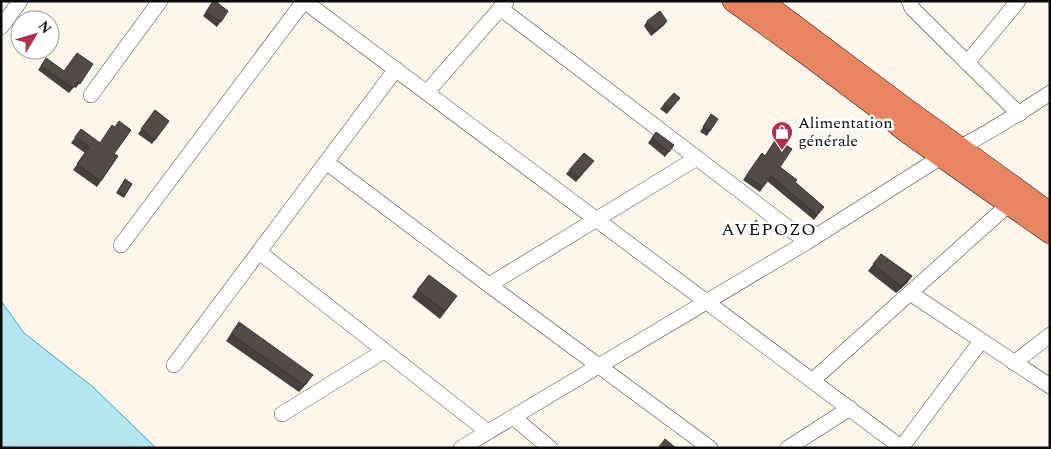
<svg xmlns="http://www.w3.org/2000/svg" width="1051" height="449" font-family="Spectral,serif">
  <rect width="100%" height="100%" fill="#fdf6eb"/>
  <path fill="#b4e5f0" stroke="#41a5c1" d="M1,301L24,333L93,387L156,448H1Z"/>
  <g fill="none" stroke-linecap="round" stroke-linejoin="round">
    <g stroke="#3e3e3e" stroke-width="16">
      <path id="minor" d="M304,1C504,150 703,299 902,448
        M909,1L912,8L1019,114
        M500,8L807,242
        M1,27L20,1
        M967,63L1018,1
        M427,92L506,2
        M91,95L160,1
        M326,162L489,285L710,448
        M121,245L304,1
        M259,252L488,432
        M489,285L697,158
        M910,293L1050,386
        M1014,363L1050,335
        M174,365L396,69
        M813,380L1008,205
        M282,414L384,351
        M513,417L550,448
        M461,448L807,242L941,157C979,139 1015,116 1050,93
        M788,448L850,408
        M901,448L981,341"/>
    </g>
    <g stroke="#1c1c1c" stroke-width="22">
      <path id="highway" d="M733,1L813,59L875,106L905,131L1050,233
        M762,1L905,108L1050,213"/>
    </g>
    <use href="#minor" stroke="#fff" stroke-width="15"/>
    <use href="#highway" stroke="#e8845f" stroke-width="21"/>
  </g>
  <path fill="#47403f" d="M213,1L228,11L217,27L203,16Z
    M647,21H667L664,25L651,36L644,26Z
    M46,58L64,71L93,64L76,88L74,87L69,93L38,70Z
    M680,98L667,114L660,109L664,104Z
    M155,110L169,121L152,144L138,134Z
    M711,114L710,131L707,136L700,132Z
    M81,129L118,156L97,187L73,170L85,153L71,143Z
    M656,132L674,145L665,157L648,143Z
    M762,153L780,167L795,182L824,207L814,220L767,181L760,192L743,180Z
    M594,161L576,182L566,174L570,169Z
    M125,179L132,184L124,198L116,193Z
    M881,254L912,276L907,283L896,293L868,271Z
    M429,275L457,296L440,319L412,297Z
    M239,322L308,382L299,392L226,341Z"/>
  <path fill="#3a3433" d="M667,21L664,25L651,36L655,31Z
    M912,276L907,283L896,293L901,286Z
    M313,375L308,382L299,392L304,385Z"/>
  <path fill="#534b49" stroke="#3a3433" d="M213,1H215L228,11L221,22L206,12Z
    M660,11L667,21L655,31L647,21Z
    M77,53L93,64L80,84L77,82L73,88L41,66L46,58L64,71Z
    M674,93L680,98L670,109L664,104Z
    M155,110L169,121L155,140L141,129Z
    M711,114L718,119L710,131L703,127Z
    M119,121L131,130L114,154L118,156L101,181L77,164L89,147L75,137L81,129L100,143L112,125L115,127Z
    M656,132L674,145L669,152L652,138Z
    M776,139L792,149L780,167L797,180L795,182L824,207L817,215L771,176L763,187L746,176L762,153L765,156Z
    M584,153L594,161L579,177L570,169Z
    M125,179L132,184L125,195L118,191Z
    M881,254L912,276L901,286L873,264Z
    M429,275L457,296L445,311L417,290Z
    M239,322L313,375L304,385L231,334Z
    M665,439L676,448H658Z"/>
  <defs>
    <g id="shop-pin" transform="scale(1.125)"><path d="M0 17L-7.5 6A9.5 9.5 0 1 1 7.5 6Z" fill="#af304d" stroke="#fff"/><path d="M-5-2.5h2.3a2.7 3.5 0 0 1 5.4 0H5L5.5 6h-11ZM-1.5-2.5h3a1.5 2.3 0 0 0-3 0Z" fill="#fff"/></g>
  </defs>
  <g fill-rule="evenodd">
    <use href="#shop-pin" x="782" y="132"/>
  </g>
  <g text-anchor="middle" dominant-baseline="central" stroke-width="5" stroke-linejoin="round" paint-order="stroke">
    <g font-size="16" fill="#0b0b0b" stroke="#fff" text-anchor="start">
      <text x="798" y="123">Alimentation<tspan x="798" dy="18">générale</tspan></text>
    </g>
    <g font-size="18" letter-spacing="1" fill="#0b0b0b" stroke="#fff">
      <text x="769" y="229">AVÉPOZO</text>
    </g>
  </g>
  <rect width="1051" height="449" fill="none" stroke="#0b0b0b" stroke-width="5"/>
  <g transform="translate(35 35) rotate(52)"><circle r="24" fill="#ffffff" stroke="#9d9d9d"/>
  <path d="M0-4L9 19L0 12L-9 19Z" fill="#af304d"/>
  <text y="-8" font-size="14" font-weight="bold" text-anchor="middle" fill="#0b0b0b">N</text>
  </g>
</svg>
